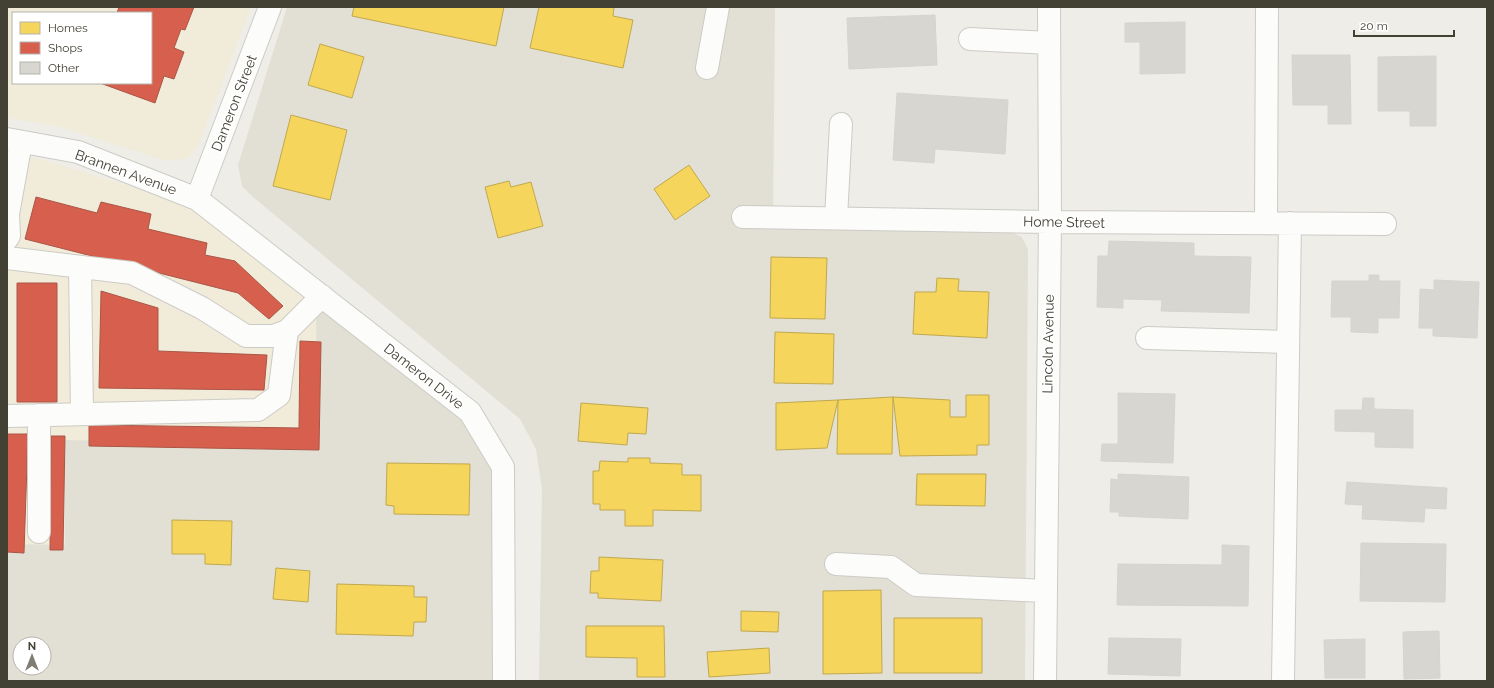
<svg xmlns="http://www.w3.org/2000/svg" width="1494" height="688" font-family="Raleway,sans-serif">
  <rect width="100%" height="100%" fill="#eeede7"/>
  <path fill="#e2e0d4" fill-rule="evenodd" d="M287,7H775L773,226L1007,230L1022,237L1028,250L1025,681H539L542,489L536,449L520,419L253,197L242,186L238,165Z
    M316,297L474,426L486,446L497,483L494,681H8L7,544L63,440ZM20,644H44V668H20Z"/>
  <path fill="#f1ebda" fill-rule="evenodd" d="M7,7H251L198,147L187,159L163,160L57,126L7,118ZM13,13H151V83H13Z
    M7,152L47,161L188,204L316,297L317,445L63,440L65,545L7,544Z"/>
  <path fill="#f6d55c" stroke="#c0a850" d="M354,7H504L496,46L352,16Z
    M539,7H614L613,16L633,20L623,68L530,48Z
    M320,44L364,57L352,98L308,85Z
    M291,115L347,130L330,200L273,186Z
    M689,165L710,196L675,220L654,189Z
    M509,181L511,187L531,182L543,226L498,238L485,187Z
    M771,257L827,258L825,319L770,318Z
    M937,278L959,279L958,291L989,292L987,338L913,334L915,292H936Z
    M775,332L834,334L833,384L774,383Z
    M966,395H989V445H977V455L900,456L893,397L950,400V417H966Z
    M893,397L892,454H837L838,400Z
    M838,400L827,448L776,450V403Z
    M581,403L648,408L646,434L628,433L627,445L578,441Z
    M628,458H650V463L682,464V475H701V511L653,510V526H625V510H600V504H593V471H599L600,461L628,462Z
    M387,463L470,464L469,515L394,514V506L386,505Z
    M917,474H986L985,506L916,505Z
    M172,520L232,521L231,565L205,564V554H172Z
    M599,557L663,560L661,601L598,598V593H590L591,571H599Z
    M276,568L310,571L308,602L273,599Z
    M337,584L414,586V597H427L426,622H414L413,636L336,634Z
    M881,590L882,673L823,674V591Z
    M741,611L779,612L778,632L741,631Z
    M894,618H982V673H894Z
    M586,626H664L665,677H637V658L586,657Z
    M769,648L770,673L709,677L707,652Z"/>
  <path fill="#d6604d" stroke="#aa5646" d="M119,7H194L185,30L181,29L174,48L184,52L174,79L164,76L155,103L100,83H151V13H117Z
    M36,197L97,213L101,202L151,214L148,229L207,243L205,255L235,261L283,306L269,319L238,293L25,239Z
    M17,283H57V402H17Z
    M101,291L158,308V351L267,355L264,390L99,388Z
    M300,341L321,342L319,450L89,446V425L299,428Z
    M7,434H28L24,553L7,552Z
    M51,436H65L63,550H50Z"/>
  <path fill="#d7d6d0" stroke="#d6d4cd" d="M935,15L937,65L849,69L847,18Z
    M1185,22V73L1140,74V42H1125V23Z
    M1292,55H1350L1351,124H1328V105H1293Z
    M1436,56V126H1410V111H1378V57Z
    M897,93L1008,100L1005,154L935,149L934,163L893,160Z
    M1109,241L1194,243V256L1251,257L1249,313L1161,311L1162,300L1123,299V308L1097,307L1098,256H1108Z
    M1369,275H1379V281H1400L1399,318H1378V333L1351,332V317H1331L1332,281H1369Z
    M1434,280L1479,282L1477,338L1433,336V328H1419L1420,289L1434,290Z
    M1118,393L1175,394L1173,463L1101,461L1102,444H1118Z
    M1363,398H1374V409L1413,410V448L1375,447V432L1335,431V410H1362Z
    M1118,474L1189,477L1188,519L1119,516V512H1110L1111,479L1118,480Z
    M1347,482L1447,488L1446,509L1425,508L1424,522L1362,519L1363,505L1345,504Z
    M1361,543L1446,544L1445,602L1360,601Z
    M1222,545L1249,546L1248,606L1117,605L1118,564L1222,565Z
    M1439,631L1440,678L1404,679L1403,632Z
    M1109,638L1181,639L1180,676L1108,674Z
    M1365,639V678H1325L1324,640Z"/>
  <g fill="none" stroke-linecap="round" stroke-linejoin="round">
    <g stroke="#cccbc5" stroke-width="24">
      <path id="minor" d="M970,39L1049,43
        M707,68L718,7
        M7,139L78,152L197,199L470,412L503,467L504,681
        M197,199L270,7
        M743,217L1050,222L1385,224
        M836,218L841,124
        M1266,223L1267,7
        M7,239L9,236L8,214L21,142
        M7,258L132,273L202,308L246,336H273L287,331L322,296
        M80,267L82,414
        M1147,338L1288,342
        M7,416L258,410L279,395L287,331
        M39,532V415
        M836,564L891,567L916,585L1046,591
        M1045,681L1050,222L1049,7
        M1283,681L1290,223"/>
    </g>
    <use href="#minor" stroke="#fcfcfb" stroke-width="22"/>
  </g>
  <g text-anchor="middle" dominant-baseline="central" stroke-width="4" stroke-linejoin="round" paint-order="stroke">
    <g font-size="14" fill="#434034" stroke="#fff">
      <text transform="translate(234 103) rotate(-69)">Dameron Street</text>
      <text transform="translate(126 172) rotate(20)">Brannen Avenue</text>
      <text transform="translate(1064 222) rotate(1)">Home Street</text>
      <text transform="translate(1048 344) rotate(-89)">Lincoln Avenue</text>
      <text transform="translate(424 376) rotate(38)">Dameron Drive</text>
    </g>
  </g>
  <rect width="1494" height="688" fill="none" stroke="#434034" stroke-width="16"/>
  <rect x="12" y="12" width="140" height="72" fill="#ffffff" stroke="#b4b3ae"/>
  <rect x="20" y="22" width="20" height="12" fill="#f6d55c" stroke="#b4b3ae"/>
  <text x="48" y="32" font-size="12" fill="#434034">Homes</text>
  <rect x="20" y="42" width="20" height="12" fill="#d6604d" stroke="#b4b3ae"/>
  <text x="48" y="52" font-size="12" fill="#434034">Shops</text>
  <rect x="20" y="62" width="20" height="12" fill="#d7d6d0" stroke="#b4b3ae"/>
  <text x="48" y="72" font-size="12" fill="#434034">Other</text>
  <g transform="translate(32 656)"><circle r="19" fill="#ffffff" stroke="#b4b3ae"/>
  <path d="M0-3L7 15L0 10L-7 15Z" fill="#7f7d73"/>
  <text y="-6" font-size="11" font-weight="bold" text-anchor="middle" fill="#434034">N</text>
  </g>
  <path d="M1354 30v6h100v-6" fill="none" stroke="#434034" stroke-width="2"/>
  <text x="1360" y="30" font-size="12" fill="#434034" stroke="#ffffff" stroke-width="3" paint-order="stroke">20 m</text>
</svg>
